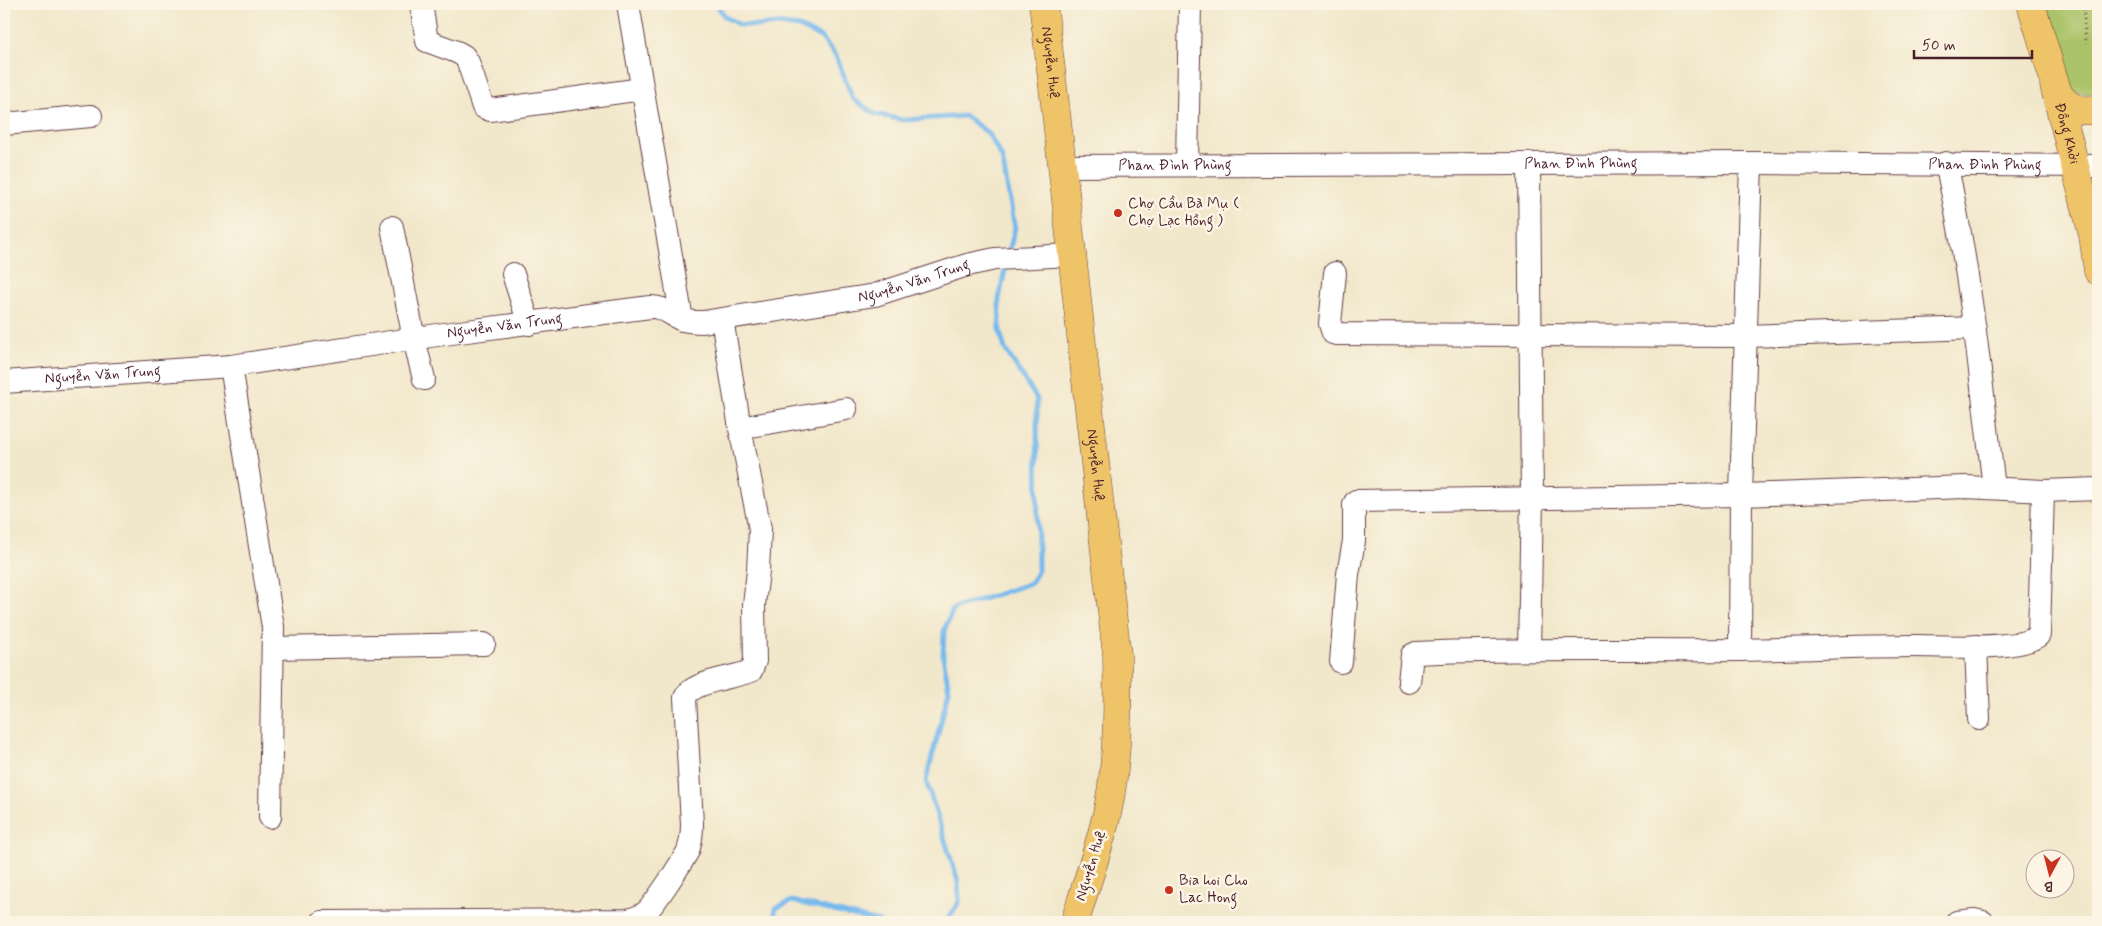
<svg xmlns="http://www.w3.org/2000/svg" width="2102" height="926" font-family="Mynerve,sans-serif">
  <rect width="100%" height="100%" fill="#fcf5e5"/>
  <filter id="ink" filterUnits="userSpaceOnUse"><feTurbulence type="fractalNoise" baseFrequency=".02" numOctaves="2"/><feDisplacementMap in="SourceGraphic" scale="10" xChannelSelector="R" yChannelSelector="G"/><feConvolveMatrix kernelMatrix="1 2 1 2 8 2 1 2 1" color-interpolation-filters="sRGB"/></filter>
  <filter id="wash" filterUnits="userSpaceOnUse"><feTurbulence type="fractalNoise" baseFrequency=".0096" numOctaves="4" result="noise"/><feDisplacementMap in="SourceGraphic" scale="20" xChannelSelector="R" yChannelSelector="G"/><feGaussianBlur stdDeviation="1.12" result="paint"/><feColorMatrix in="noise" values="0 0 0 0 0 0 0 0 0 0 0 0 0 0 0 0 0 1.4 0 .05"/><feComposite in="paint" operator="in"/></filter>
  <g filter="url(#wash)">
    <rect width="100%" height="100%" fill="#f1e7ca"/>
    <path fill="#aac369" stroke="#7a714a" d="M2046,4H2098V92L2089,94L2077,93L2066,80Z"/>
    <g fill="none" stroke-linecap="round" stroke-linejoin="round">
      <path stroke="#76b9ec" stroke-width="5" d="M716,4L725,17L740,25L759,26L777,24L799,27L821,37L836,56L853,99L875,114L903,120L965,116L988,133L1002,158L1015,228L1009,252
        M773,922L776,908L792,901L879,922
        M941,922L948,919L959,902L958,881L926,781L949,690L943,656L944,631L953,609L1031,583L1038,570L1037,399L1005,349L1000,332L999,299L1006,265"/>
    </g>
  </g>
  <g filter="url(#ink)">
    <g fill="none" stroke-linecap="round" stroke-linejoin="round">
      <g stroke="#633d43" stroke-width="24">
        <g id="minor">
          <path d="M421,4L427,41L457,52L464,56L468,62L483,107L490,110L642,89"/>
          <path d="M628,4L682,320"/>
          <path d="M4,124L91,116"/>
          <path d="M1946,163C1970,270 1981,379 1994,488"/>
          <path d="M1187,164L1190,4"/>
          <path id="s1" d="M1063,166L1751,163L2098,166"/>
          <path d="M392,227L414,339L424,379"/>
          <path d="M1335,273L1330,324L1333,333L1337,334L1747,336L1975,328"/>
          <path d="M513,274L529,324"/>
          <path d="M231,366L273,627L270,817"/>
          <path id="s2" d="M4,382L231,366L444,334L650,307C664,306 671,316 683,320C690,322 696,322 703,322L875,295L967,265L995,259L1071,255"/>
          <path d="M740,428L846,409"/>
          <path d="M1976,646L1979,719"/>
          <path d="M273,648L484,644"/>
          <path d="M1529,650L1532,498L1529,163"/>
          <path d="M1740,650L1741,495L1751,163"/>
          <path d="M1341,662L1348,574L1354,541V504L1356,501L1741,495L1966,487L2043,491L2098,489"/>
          <path d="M1409,682L1412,655L1416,653C1523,648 1631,651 1738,650C1798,649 1857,646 1916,646C1941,646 2024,651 2039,635L2043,491"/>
          <path d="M322,922L628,920C635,918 640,917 646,912C655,904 682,862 688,851C691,842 692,833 692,824L685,698C691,681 734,678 751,671L755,661L754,605L758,571L760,529L740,428L722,319"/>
          <path d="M1957,922L1974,920L1983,922"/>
        </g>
      </g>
      <g stroke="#633d43" stroke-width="29">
        <g id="major">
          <path id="s3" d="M1043,4C1070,221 1091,438 1117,655C1118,704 1118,756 1109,804C1101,845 1086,883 1075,922"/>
          <path d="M2031,4L2058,93C2068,108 2081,113 2098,109"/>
          <path id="s4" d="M2054,85L2093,235L2098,271"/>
        </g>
      </g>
      <path stroke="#633d43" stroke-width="3" stroke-dasharray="1 4" stroke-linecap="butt" d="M2083,4L2086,44"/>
      <use href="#minor" stroke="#fff" stroke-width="22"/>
      <use href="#major" stroke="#efc469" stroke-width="28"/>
    </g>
  </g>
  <g fill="#c8321e" stroke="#fcf5e5" stroke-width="2">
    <circle cx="1118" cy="213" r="5"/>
    <circle cx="1169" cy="890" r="5"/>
  </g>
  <g text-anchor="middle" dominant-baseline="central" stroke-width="5" stroke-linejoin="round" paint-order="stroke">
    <g font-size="15" fill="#4a1f2b" stroke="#fcf5e5">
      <text stroke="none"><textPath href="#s3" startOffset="59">Nguyễn Huệ</textPath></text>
      <text stroke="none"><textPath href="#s4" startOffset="50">Đồng Khởi</textPath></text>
      <text stroke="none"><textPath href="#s1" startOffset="518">Phan Đình Phùng</textPath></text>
      <text stroke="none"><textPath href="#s1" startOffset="922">Phan Đình Phùng</textPath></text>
      <text stroke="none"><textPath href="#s1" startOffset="112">Phan Đình Phùng</textPath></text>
      <text stroke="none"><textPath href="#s2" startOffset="922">Nguyễn Văn Trung</textPath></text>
      <text stroke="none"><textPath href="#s2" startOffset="504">Nguyễn Văn Trung</textPath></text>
      <text stroke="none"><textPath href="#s2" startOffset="99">Nguyễn Văn Trung</textPath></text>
      <text stroke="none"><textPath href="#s3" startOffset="464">Nguyễn Huệ</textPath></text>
      <text transform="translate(1091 866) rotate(-73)">Nguyễn Huệ</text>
    </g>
    <g font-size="15" fill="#4a1f2b" stroke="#fcf5e5" text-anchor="start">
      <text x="1128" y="204">Chợ Cầu Bà Mụ (<tspan x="1128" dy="17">Chợ Lạc Hồng )</tspan></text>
      <text x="1179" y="881">Bia hoi Cho<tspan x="1179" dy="17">Lac Hong</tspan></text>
    </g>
  </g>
  <rect width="2102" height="926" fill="none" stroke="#fcf5e5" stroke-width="20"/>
  <g transform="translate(2050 874) rotate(187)"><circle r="24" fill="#fcf5e5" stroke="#b59f9b"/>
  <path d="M0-4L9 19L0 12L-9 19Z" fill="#c8321e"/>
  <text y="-8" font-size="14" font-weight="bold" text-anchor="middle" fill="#4a1f2b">B</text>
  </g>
  <path d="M1914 50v8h118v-8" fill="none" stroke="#4a1f2b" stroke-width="2.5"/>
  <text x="1922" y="50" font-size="15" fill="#4a1f2b" stroke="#fcf5e5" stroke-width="4" paint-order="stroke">50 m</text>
</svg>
